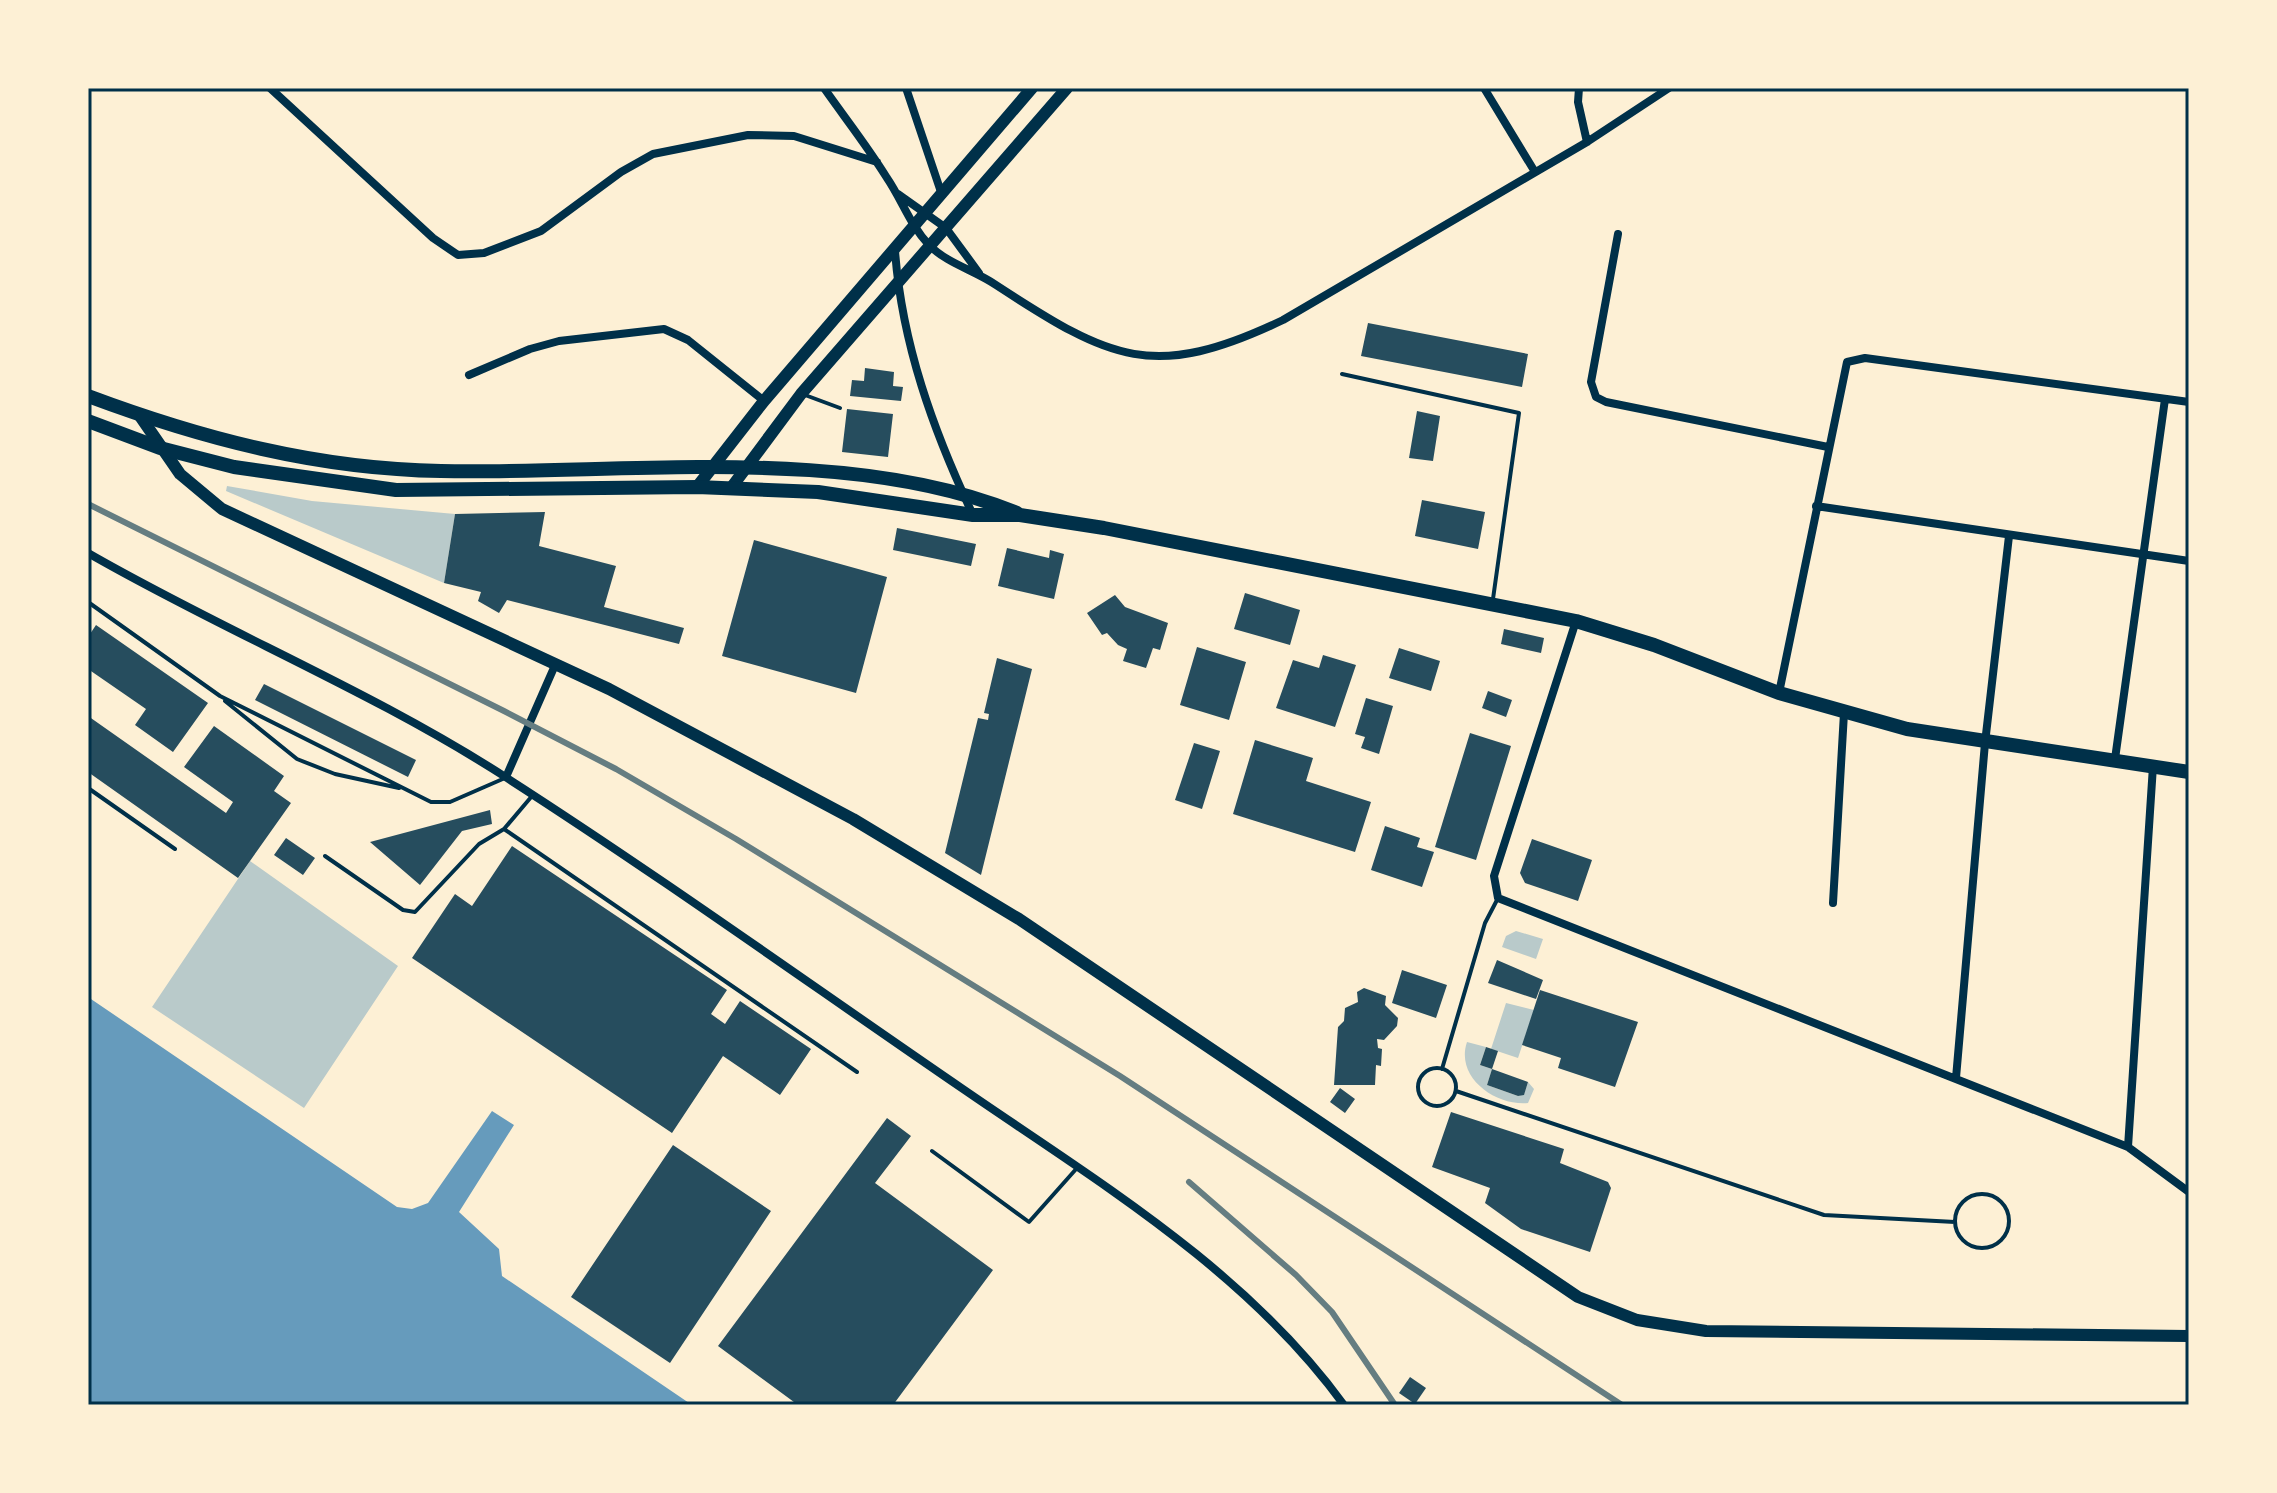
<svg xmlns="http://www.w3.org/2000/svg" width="2277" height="1493" font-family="'Nunito Sans',sans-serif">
  <rect width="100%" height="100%" fill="#fdf0d5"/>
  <path fill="#b9caca" d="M227,486L312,501L455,514L444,583L226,491Z
    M250,861L398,966L304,1108L152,1007Z
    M1516,931L1543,939L1536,959L1502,947L1506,936Z
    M1506,1003L1534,1010L1518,1058L1491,1049Z
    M1467,1042L1486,1047L1480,1065L1492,1069L1487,1085L1518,1096L1524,1094L1528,1082L1534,1089L1528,1103C1495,1106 1455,1077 1467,1042Z"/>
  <path fill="#669bbc" d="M88,997L397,1207L412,1209L428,1203L492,1111L514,1125L459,1212L499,1249L502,1276L692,1405H88Z"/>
  <path fill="#264d5e" d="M1368,323L1528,354L1522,387L1361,356Z
    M865,368L894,372L893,386L903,387L901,401L850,396L852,380L864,381Z
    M847,409L893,414L888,457L842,452Z
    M1417,411L1440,416L1433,461L1409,458Z
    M1422,500L1485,512L1478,549L1415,536Z
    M545,512L539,546L616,566L604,607L684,628L679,644L507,600L499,613L478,601L481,592L444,583L455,514Z
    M897,528L976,544L971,566L893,550Z
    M754,540L887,577L856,693L722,656Z
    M1007,548L1049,558L1050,550L1064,554L1054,599L998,586Z
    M1245,593L1300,610L1290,645L1234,629Z
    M1115,595L1125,607L1168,623L1160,650L1153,648L1146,668L1123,661L1127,649L1118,645L1107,633L1102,635L1087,613Z
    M96,625L208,703L173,752L135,725L146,709L88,669V637Z
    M1504,629L1544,638L1541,653L1501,644Z
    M1197,647L1246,662L1229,720L1180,705Z
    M1399,648L1440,661L1431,691L1389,678Z
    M1323,655L1356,665L1335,727L1276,708L1293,660L1319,668Z
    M997,658L1032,669L981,875L945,853L978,718L988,720L989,714L984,713Z
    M264,684L416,760L408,777L255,700Z
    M1488,691L1512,700L1506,717L1482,708Z
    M1366,698L1393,706L1379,754L1361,748L1365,737L1355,734Z
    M88,716L226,813L233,802L184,767L214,726L284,776L274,791L291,803L238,878L88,772Z
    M1470,733L1511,746L1476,860L1435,847Z
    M1255,740L1313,758L1306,781L1371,802L1355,852L1233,814Z
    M1194,743L1220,751L1202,809L1175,800Z
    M490,810L492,824L462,831L420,885L370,842Z
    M1385,826L1420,838L1417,847L1434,852L1422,887L1371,870Z
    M286,838L315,858L303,875L274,855Z
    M1532,839L1592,860L1578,901L1525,883L1520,873Z
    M512,846L727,990L711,1014L725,1024L740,1001L811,1049L780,1095L723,1056L672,1133L412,958L455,894L472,906Z
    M1497,960L1543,980L1536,999L1488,983Z
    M1402,970L1447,985L1436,1018L1392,1003Z
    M1364,988L1386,996L1385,1005L1398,1018L1397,1026L1384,1040L1377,1039L1378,1048L1382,1049L1381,1066L1376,1065L1375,1085H1334L1338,1027L1344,1021L1345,1008L1358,1002L1357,992Z
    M1540,990L1638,1022L1615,1087L1558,1068L1561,1058L1522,1045Z
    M1486,1047L1498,1051L1492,1069L1480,1065Z
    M1492,1069L1528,1082L1524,1095L1518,1096L1487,1085Z
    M1340,1088L1355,1099L1345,1113L1330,1102Z
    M1451,1112L1564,1149L1560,1163L1608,1182L1611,1188L1590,1252L1521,1229L1485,1203L1490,1188L1432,1167Z
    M887,1118L911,1136L875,1183L993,1270L893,1405H798L718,1346Z
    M673,1145L771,1211L670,1363L571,1297Z
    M1410,1377L1426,1388L1415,1404L1399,1393Z"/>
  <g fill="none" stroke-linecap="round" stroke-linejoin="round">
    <path stroke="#003049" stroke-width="4" d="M1342,374L1519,413L1493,599
      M805,395L840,408
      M88,602L220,696L431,802H450L505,778
      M225,701L297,759L335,774L399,788
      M88,788L175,849
      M504,829L857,1072
      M325,856L403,910L415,912L479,844L504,829L532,796
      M1418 1087a19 19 0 1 1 38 0a19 19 0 1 1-38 0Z
      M1442,1069L1485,923L1497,900
      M1456,1091L1824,1215L1955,1222
      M932,1151L1029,1222L1077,1168
      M1955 1221a27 27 0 1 1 54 0a27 27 0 1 1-54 0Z"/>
    <path stroke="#003049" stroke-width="8" d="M270,88L433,238L458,255L484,253L541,231L621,172L653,154L748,135L794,136L877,162
      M824,88C845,118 868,147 887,178C902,200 910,225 929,245C948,264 974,270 996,285C1111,360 1153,382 1283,320L1587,142L1669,88
      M906,88L942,195
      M1484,88L1535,172
      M1579,88L1578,102L1587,142
      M898,194L946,228L979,273
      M1618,234L1591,382L1596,397L1606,402L1828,447
      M895,251C902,344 933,430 973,515
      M469,375L530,349L559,341L664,329L688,340L764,401
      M1816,506L2189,561
      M88,553C225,632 374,692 507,778C661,877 811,985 963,1089C1098,1182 1246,1270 1344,1405
      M1576,621L1494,876L1498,898L2128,1147L2189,1192
      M1779,693L1847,362L1865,358L2189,402
      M2115,759L2165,399
      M506,777L556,663
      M1833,903L1844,713
      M1956,1078L1985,743L2009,536
      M2128,1147L2153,766"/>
    <path stroke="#003049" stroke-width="12" d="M140,416L180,474L222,509L609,689L853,819L1019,919L1578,1297L1637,1320L1706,1331L2189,1336
      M697,487L764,401L1032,88
      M731,488L801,394L1067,88"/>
    <path stroke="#003049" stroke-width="14" d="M88,396C203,439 318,469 441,471C620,475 848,443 1017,513
      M88,421L160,448L234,467L396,490L697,487L818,492L973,515H1020L1104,528L1576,621L1654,645L1779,693L1907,729L2189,772"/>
    <path stroke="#657d81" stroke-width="6" d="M88,504L504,711L616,769L736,839L1120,1076L1622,1405
      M1189,1182L1296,1275L1332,1312L1395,1405"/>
  </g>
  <rect width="2277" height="1493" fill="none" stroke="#fdf0d5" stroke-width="180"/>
  <rect x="90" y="90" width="2097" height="1313" fill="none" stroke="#003049" stroke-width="3"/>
</svg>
